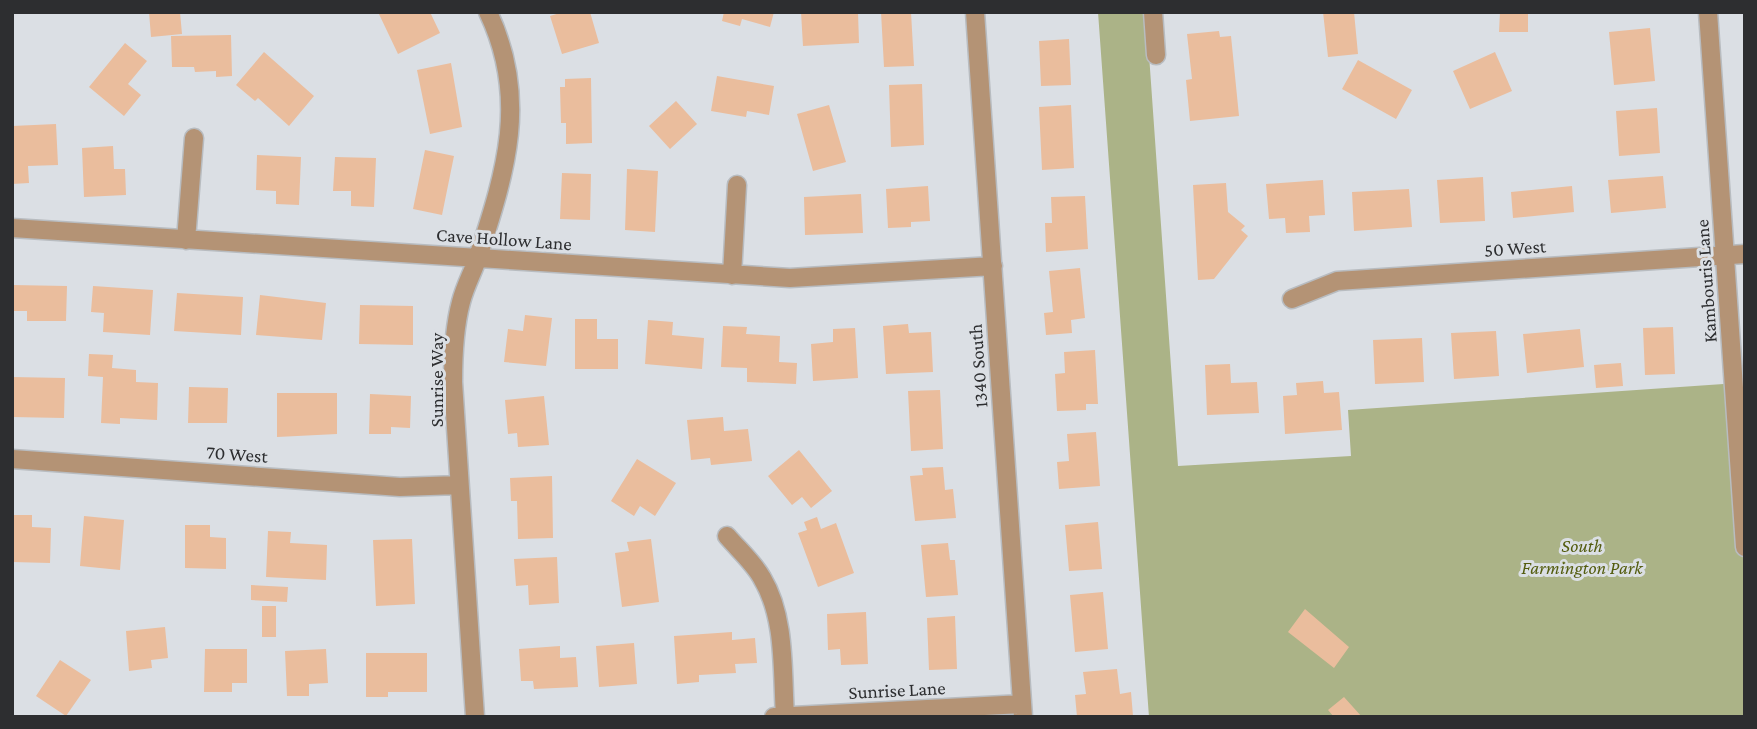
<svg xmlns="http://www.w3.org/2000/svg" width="1757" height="729" font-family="'Crimson Pro',serif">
  <rect width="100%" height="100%" fill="#dbdfe4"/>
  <path fill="#abb387" d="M1098,12H1146L1178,466L1351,456L1348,410L1738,383L1745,461V717H1149Z"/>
  <path fill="#eabd9d" d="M149,12H180L182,34L151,37Z
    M378,12H430L440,33L398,54Z
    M563,12H590L599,43L562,54L550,16Z
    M724,12H774L770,27L742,19L740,26L722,21Z
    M801,12H858L859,43L803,46Z
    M881,12H911L914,66L884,67Z
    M1323,12H1354L1358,54L1328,57Z
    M1500,12H1528V32H1499Z
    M1650,28L1655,81L1614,85L1609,32Z
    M1219,31L1220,37L1231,36L1239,116L1190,121L1186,80L1192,79L1187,34Z
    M231,35L232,76L216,77V71L195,72L194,67H172L171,36Z
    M1069,39L1071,85L1041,86L1039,41Z
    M125,43L147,61L128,84L141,95L124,116L89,87Z
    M264,52L314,96L289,126L258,98L255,101L236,85Z
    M1495,52L1512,91L1470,109L1453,71Z
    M1358,60L1412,90L1396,119L1342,89Z
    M451,63L462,127L430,134L417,70Z
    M717,76L774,86L769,115L747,111L746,117L711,111Z
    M591,78L592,143L566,144V123H561L560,87H565V79Z
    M922,84L924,145L891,147L889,85Z
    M676,101L697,124L670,149L649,126Z
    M829,105L846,162L813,171L797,114Z
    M1071,105L1074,168L1042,170L1039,107Z
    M1657,108L1660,153L1619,156L1616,111Z
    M56,124L58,165L28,166L29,183L12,184V126Z
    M113,146L114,169H125L126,195L84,197L82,148Z
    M425,150L454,156L442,215L413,209Z
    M257,155L301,157L299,205L276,204V191L256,190Z
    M335,157L376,158L374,207L351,206V191H333Z
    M627,169L658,171L655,232L625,230Z
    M562,173L591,174L590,220L560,219Z
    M1663,176L1666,208L1611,213L1608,180Z
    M1483,177L1485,221L1440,223L1437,180Z
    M1323,180L1325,215L1309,216L1310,232L1286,233L1285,218L1269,219L1266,184Z
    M1226,183L1228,212L1245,226L1241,230L1248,236L1214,279L1198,280L1193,185Z
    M928,186L930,221L911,222V227L888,228L886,189Z
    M1572,186L1574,212L1513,218L1511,192Z
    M1409,189L1412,227L1354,231L1352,192Z
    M861,194L863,233L805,235L804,197Z
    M1085,196L1088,249L1046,252L1045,223H1052L1051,197Z
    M1080,268L1085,318L1071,320L1072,333L1046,335L1044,313L1053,312L1049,271Z
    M12,285L67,286L66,321H27V311H12Z
    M93,286L153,290L150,335L103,332L104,313L91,312Z
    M177,293L243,297L241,335L174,331Z
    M260,295L326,303L322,340L256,335Z
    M360,305L413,306V345L359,344Z
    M525,315L552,318L546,366L504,362L508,329L523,331Z
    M575,319H597V339H618V369H575Z
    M648,320L673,322L672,335L704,338L702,369L645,364Z
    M908,324L909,333L931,332L933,372L886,374L883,326Z
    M723,326L747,327L746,334L780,336L779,362L797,363L796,384L747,382V368L721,367Z
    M1673,327L1675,374L1645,375L1643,328Z
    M855,328L858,378L813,381L811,344L833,342V329Z
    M1580,329L1584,367L1527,373L1523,334Z
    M1496,331L1499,376L1454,379L1451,333Z
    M1422,338L1424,382L1375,384L1373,340Z
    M1095,350L1098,404H1086V410L1057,411L1055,374L1065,373L1064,352Z
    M89,354L113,355L112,368L136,370V382L158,383L157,420L120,418V424L101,423L103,377L88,376Z
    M1621,363L1623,386L1596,388L1594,365Z
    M1230,364L1231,383L1257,382L1259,413L1207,415L1205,365Z
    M12,377L65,378L64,418L12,417Z
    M1323,381L1324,393L1339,392L1342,430L1285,434L1283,396L1297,395L1296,383Z
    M189,387L228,388L227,423H188Z
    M940,390L943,449L911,451L908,391Z
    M277,393H337V434L277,437Z
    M370,394L411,396L410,428L391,427V434H369Z
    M544,396L549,445L518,447L517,433L508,434L505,400Z
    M723,417L724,431L748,429L752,461L711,465L710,458L691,460L687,420Z
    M1096,432L1100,486L1059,489L1057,462L1069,461L1067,434Z
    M799,450L832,491L811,508L802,497L792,505L768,476Z
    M637,459L676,483L655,516L640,506L634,516L611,501Z
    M943,467L945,490L953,489L956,518L915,521L910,476L923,475L922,468Z
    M552,476L553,538L518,539L517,501H511L510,478Z
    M12,515H32V527L51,528L50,563L12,562Z
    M84,516L124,520L120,570L80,566Z
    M817,517L821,529L836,523L854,573L818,587L798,533L807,530L804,522Z
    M1098,522L1102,569L1069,571L1065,525Z
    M185,525H210V537L226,538V569L185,568Z
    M268,531L291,532L290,543L327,545L326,580L266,577Z
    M412,539L415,604L376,606L373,540Z
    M651,539L659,602L622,607L615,553L629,551L627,542Z
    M948,543L950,560H955L958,595L926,597L921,545Z
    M557,557L559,603L529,605L528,585L516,586L514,559Z
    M251,585L288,587L287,602L251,600Z
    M1103,592L1108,649L1075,652L1070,595Z
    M262,606H276V637H262Z
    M1305,609L1349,647L1334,668L1288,632Z
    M866,612L868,664L841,665L840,649L828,650L827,614Z
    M955,616L957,669L929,670L927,618Z
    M165,627L168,658L151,660L152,668L129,671L126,631Z
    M732,632V640L755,638L757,663L735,664L736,673L699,675V682L677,684L674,636Z
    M634,643L637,684L599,687L596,646Z
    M560,646V658L576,657L578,687L534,689L533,681H521L519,649Z
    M205,649H247V683H232V692H204Z
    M326,649L328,683L309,684V696H287L285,651Z
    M366,653H427V692H388V697H366Z
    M60,660L91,680L66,716L36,696Z
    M1117,669L1120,694L1131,692L1133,716L1077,717L1075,695L1086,694L1083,672Z
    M1344,697L1362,717H1334L1328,710Z"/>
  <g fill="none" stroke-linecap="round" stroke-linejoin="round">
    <g stroke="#b8bcc0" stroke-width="21">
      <path id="minor" d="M975,12L1023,717
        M1153,12L1156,55
        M1708,12L1745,547
        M12,228L790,278L993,266
        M186,240L194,138
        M732,275L737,185
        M1292,299L1337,281L1745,254
        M12,459L400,487L459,485
        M727,536C739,550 754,563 762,578C786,618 782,671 785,716
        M475,717L453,382C453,355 454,328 461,302C465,286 473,272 478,257C506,171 529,98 488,12
        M774,717L1022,704"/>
    </g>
    <use href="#minor" stroke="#b49375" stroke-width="18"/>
  </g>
  <g text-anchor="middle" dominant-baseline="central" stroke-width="6" stroke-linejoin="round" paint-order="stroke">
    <g font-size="19" fill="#2d2e30" stroke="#dbdfe4">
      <text transform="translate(504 239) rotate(4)">Cave Hollow Lane</text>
      <text transform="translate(1515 248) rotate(-4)">50 West</text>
      <text transform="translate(1706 281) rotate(-94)">Kambouris Lane</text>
      <text transform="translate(978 366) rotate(-94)">1340 South</text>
      <text transform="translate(436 380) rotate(-90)">Sunrise Way</text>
      <text transform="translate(237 454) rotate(4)">70 West</text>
      <text transform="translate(897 690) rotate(-3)">Sunrise Lane</text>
    </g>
    <g font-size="19" font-style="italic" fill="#535c0e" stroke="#dbdfe4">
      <text x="1582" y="545">South<tspan x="1582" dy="22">Farmington Park</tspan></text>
    </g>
  </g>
  <rect width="1757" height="729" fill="none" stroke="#2d2e30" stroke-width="28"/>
</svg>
